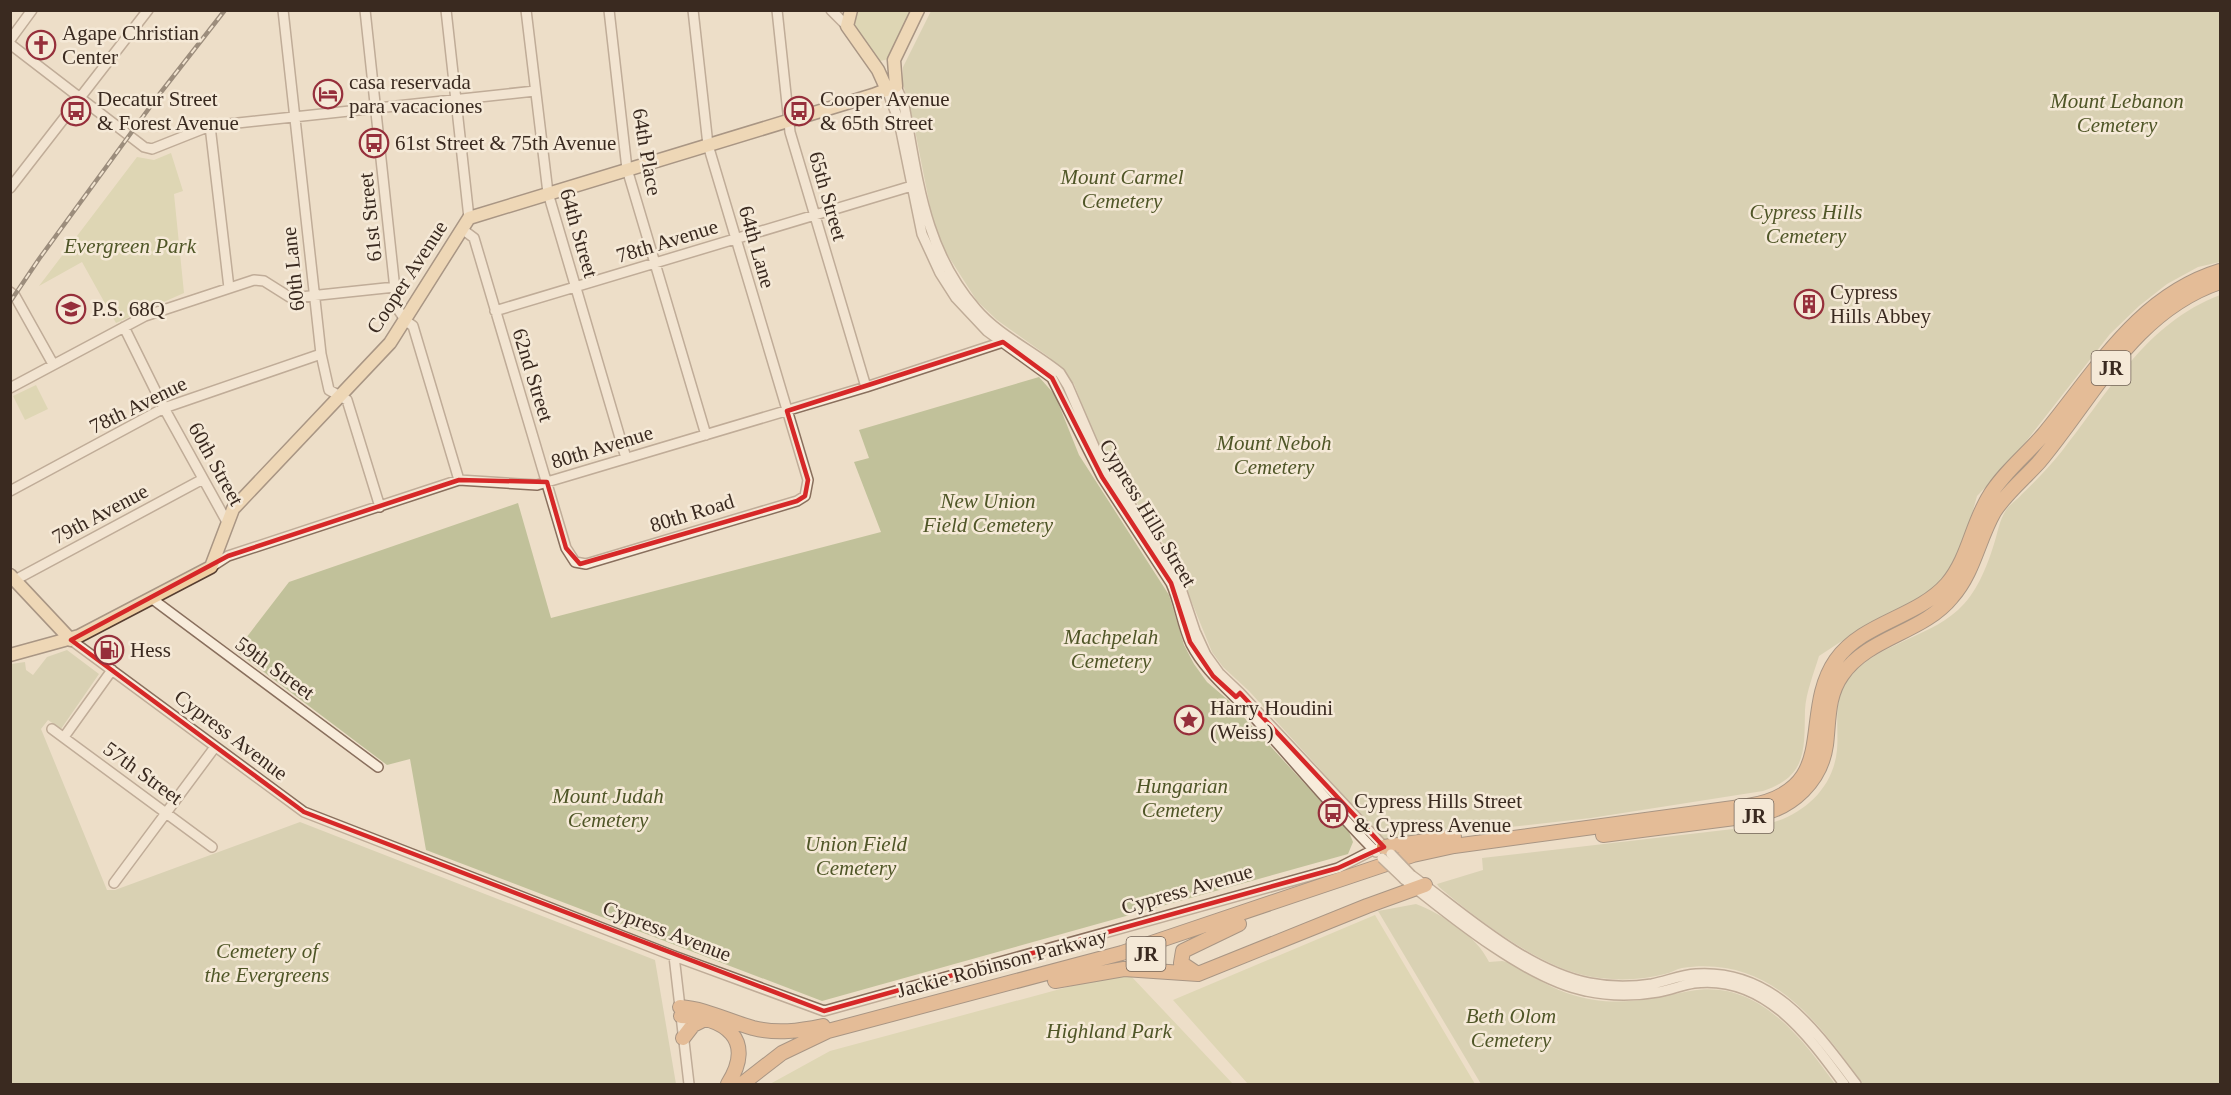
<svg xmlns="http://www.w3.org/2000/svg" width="2231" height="1095" font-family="'Times New Roman',serif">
  <rect width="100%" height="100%" fill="#eddec8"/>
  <path fill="#cccc9b" d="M855,11H912L889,59L880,61L876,58L851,22Z
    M171,153L183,191L174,194L184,293L116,323L82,262L39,286L137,157L154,160Z
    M36,385L48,409L25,420L13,396Z
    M1375,915L1475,1084H1248L1173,1000Z
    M1130,975L1233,1084H770L830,1051L1101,978Z"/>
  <path fill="#c1c19a" d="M1458,10L2220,11V262L2198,267L2167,284L2139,306L2110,334L2010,462L1977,496L1963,547L1949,572L1931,594L1848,637L1819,656C1814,673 1806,692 1805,710C1804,749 1808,776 1763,791L1591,818L1385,841L1249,691L1223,667L1212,652L1175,561L1096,440L1074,384L1049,357L997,320L977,301L945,251L934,227L913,120L903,84V67L931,11Z
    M2220,295V1084H1863C1817,1021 1771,955 1682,968C1676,969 1671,973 1665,974C1640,981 1608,981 1583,975C1534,963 1477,919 1439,887L1437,884L1483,870L1482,858L1759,826C1798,819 1833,792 1837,750C1839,729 1833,703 1845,684C1869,645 1925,640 1958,610C1976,594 1987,567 1994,544C1998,532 1999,521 2006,510C2010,504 2017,500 2022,494C2036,481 2050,466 2062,451C2109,392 2146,323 2220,295Z
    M1039,377L1055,395L1079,455L1169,595L1184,645L1194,664L1207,682L1228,700L1349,832L1353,842L1348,854L822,1001L426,850L410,759L387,765L236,651L289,582L518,503L551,618L881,532L854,462L869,458L859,430Z
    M67,650L99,674L61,729L48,720L41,729L107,890H115L300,822L655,960L676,1084H11V664L25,662L26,670L33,675L47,657Z
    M1416,904C1442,914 1477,936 1489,962C1493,962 1498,961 1502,961C1513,962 1529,975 1539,980C1556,990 1575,997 1595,1000C1627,1005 1659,997 1690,991C1757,978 1801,1037 1835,1084H1481L1378,911Z"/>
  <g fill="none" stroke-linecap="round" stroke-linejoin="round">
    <g stroke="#896f5d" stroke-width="12">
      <path id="minor" d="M283,10L321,354L329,390L347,400L380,507
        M365,10L397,308L406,321L413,326L459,480
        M446,10L469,218
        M526,10L548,193L626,458
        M609,10L627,169L706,435
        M777,10L790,132L866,387
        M831,10L847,26
        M10,40L32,10
        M10,44L144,147L152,149L210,126L535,91
        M896,86L904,105C918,179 924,250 976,309C998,335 1033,351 1060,373L1068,386L1096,451L1178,580L1195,631L1206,655L1219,673L1240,693L1388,851
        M887,90L899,121L922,234L940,273L956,298L987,331L1052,378L1102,477L1171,583C1180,603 1182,625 1191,644C1206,673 1232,692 1253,716C1294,761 1333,809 1376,852
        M210,126L229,288
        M10,188L148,10
        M462,229L474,238L566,548L575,562L586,564L797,501L805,496L808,480L708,145L693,10
        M10,292L15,296L53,364
        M495,311L915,185
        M124,327L164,408L227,522
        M10,388L145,316L254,280L264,281L291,298L395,287
        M10,491L164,408L321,354
        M211,567L228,556L459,480L537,485L866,387L1003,342
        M15,580L203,479
        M151,598L378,767
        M71,640L304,812L674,956L824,1011L1338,868L1373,850L1384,847
        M52,729L212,847
        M64,737L112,670
        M1411,875C1463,913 1525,970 1589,983C1609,987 1632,987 1652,984C1667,981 1681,975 1696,974C1773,969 1815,1030 1856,1084
        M1404,879C1450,916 1528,980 1586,991C1609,996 1635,996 1658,992C1670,990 1682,985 1694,983C1764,974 1808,1035 1844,1084
        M114,883L215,747
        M674,956L689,1084"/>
    </g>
    <g stroke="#573e31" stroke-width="15">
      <path id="major" d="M851,10L847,26L878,70L887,90
        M10,575L71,640
        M10,655L79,636L211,567L233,509L390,343L469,218L873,95L896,86L894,60L918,10"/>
    </g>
    <g stroke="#573e31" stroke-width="16">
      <path id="highway" d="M1603,835L1758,815C1793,807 1821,781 1826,745C1829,721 1827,696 1842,675C1868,637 1923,633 1952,597C1974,572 1978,540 1994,512C2006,493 2025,478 2040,461C2095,395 2134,311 2220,282
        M1384,847L1454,837
        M1196,973L1181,963L1183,951L1239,924
        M1055,981L1124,969L1198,974L1367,906L1425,885
        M680,1007C706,1009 728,1021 753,1028C777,1034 799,1031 823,1026
        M681,1016C725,1017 756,1039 728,1084
        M683,1038L693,1025L707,1018
        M742,1084L782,1053L828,1031L1122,953L1413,855L1454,846L1748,806C1843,790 1798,715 1836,660C1863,622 1917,618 1947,584C1969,558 1972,523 1990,495C2004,472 2027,454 2044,434C2096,371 2138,296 2220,271"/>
    </g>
    <use href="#minor" stroke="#f8ecdb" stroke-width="9"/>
    <use href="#major" stroke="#efcea1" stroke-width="12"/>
    <use href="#highway" stroke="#d9935c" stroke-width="14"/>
    <g stroke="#3a2a20" stroke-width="4.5">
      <path id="rail" d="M10,302L39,259L158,96L225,10"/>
    </g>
    <use href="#rail" stroke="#f5e9d7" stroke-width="2" stroke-dasharray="7" stroke-linecap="butt"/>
    <g stroke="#896f5d" stroke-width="12" stroke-linecap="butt">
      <path id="minor-bridge" d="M1391,854L1411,875
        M1382,858L1404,879"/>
    </g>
    <use href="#minor-bridge" stroke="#f8ecdb" stroke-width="9"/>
  </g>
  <path d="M0 0H2231V1095H0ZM1003,342L1052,378L1102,477L1171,583L1190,642L1213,676L1236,697L1240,693L1384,847L1338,868L824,1011L304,812L71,640L228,556L459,480L547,482L566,548L580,564L797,501L805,496L808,480L787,411Z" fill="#eddec8" fill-opacity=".55" fill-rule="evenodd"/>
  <path fill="none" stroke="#d62828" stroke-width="4.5" stroke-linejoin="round" d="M1003,342L1052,378L1102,477L1171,583L1190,642L1213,676L1236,697L1240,693L1384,847L1338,868L824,1011L304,812L71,640L228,556L459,480L547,482L566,548L580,564L797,501L805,496L808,480L787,411Z"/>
  <defs>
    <g id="church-ring" transform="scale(1.5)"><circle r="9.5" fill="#f5e9d7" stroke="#962f3b" stroke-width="1.5"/><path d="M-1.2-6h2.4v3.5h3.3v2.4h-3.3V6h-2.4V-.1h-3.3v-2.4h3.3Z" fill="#962f3b"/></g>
    <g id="hotel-ring" transform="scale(1.5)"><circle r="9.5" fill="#f5e9d7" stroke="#962f3b" stroke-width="1.5"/><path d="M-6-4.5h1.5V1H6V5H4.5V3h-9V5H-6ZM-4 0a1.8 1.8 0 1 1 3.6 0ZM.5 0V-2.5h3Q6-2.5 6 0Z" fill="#962f3b"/></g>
    <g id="bus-ring" transform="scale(1.5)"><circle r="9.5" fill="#f5e9d7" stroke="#962f3b" stroke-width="1.5"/><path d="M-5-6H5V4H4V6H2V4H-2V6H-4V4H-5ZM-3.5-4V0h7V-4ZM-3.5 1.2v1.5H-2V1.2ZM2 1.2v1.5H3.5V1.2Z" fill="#962f3b"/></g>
    <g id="building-ring" transform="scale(1.5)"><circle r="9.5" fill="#f5e9d7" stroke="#962f3b" stroke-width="1.5"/><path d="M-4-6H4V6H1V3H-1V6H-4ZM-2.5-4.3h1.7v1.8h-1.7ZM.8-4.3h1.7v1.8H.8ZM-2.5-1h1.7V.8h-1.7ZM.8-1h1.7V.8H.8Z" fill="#962f3b"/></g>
    <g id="school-ring" transform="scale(1.5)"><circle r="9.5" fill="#f5e9d7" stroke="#962f3b" stroke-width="1.5"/><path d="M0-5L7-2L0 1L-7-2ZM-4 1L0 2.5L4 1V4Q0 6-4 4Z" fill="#962f3b"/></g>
    <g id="fuel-ring" transform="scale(1.5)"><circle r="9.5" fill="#f5e9d7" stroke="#962f3b" stroke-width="1.5"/><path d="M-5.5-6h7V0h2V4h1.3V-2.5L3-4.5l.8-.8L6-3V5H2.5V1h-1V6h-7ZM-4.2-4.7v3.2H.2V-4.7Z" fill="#962f3b"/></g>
    <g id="sight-ring" transform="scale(1.5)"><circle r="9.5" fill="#f5e9d7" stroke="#962f3b" stroke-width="1.5"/><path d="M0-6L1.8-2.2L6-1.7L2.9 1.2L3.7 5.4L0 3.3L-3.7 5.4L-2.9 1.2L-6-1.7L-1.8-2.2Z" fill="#962f3b"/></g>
  </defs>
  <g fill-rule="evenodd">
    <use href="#church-ring" x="41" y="45"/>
    <use href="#hotel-ring" x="328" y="94"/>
    <use href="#bus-ring" x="76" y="111"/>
    <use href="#bus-ring" x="799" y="111"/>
    <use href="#bus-ring" x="374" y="143"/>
    <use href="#building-ring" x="1809" y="304"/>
    <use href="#school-ring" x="71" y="309"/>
    <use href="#fuel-ring" x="109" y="650"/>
    <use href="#sight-ring" x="1189" y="720"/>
    <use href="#bus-ring" x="1333" y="813"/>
  </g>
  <g text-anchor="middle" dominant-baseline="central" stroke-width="5" stroke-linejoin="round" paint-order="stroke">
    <g fill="#f5e9d7" stroke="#726357" stroke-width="1.5">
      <rect x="2091.5" y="351" width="39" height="34" rx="4.5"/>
      <rect x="1734.5" y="799" width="39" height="34" rx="4.5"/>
      <rect x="1126.5" y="937" width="39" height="34" rx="4.5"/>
    </g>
    <g font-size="20" font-weight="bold" fill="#3a2a20">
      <text x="2111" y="368">JR</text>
      <text x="1754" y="816">JR</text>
      <text x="1146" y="954">JR</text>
    </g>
    <g font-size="21" fill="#3a2a20" stroke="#f5e9d7" text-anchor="start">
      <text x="62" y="33">Agape Christian<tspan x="62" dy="24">Center</tspan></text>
      <text x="349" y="82">casa reservada<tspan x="349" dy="24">para vacaciones</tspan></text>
      <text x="97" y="99">Decatur Street<tspan x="97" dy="24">&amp; Forest Avenue</tspan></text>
      <text x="820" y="99">Cooper Avenue<tspan x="820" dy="24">&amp; 65th Street</tspan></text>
      <text x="395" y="143">61st Street &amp; 75th Avenue</text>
      <text x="1830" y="292">Cypress<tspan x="1830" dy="24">Hills Abbey</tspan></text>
      <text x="92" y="309">P.S. 68Q</text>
      <text x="130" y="650">Hess</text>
      <text x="1210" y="708">Harry Houdini<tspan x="1210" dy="24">(Weiss)</tspan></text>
      <text x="1354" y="801">Cypress Hills Street<tspan x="1354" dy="24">&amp; Cypress Avenue</tspan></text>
    </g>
    <g font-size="21" font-style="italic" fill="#4f5627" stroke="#f5e9d7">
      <text x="2117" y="101">Mount Lebanon<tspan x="2117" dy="24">Cemetery</tspan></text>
      <text x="1122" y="177">Mount Carmel<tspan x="1122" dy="24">Cemetery</tspan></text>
      <text x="1806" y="212">Cypress Hills<tspan x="1806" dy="24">Cemetery</tspan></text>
      <text x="130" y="246">Evergreen Park</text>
      <text x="1274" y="443">Mount Neboh<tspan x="1274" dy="24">Cemetery</tspan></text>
      <text x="988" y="501">New Union<tspan x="988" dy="24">Field Cemetery</tspan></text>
      <text x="1111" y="637">Machpelah<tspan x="1111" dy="24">Cemetery</tspan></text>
      <text x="1182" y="786">Hungarian<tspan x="1182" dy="24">Cemetery</tspan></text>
      <text x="608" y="796">Mount Judah<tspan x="608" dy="24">Cemetery</tspan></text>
      <text x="856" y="844">Union Field<tspan x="856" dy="24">Cemetery</tspan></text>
      <text x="267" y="951">Cemetery of<tspan x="267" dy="24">the Evergreens</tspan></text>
      <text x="1511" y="1016">Beth Olom<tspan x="1511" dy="24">Cemetery</tspan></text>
      <text x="1109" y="1031">Highland Park</text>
    </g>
    <g font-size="21" fill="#3a2a20" stroke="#f5e9d7">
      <text transform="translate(647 152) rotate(80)">64th Place</text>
      <text transform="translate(828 196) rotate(74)">65th Street</text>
      <text transform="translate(370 217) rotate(-96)">61st Street</text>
      <text transform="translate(579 233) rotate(74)">64th Street</text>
      <text transform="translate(667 241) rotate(-17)">78th Avenue</text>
      <text transform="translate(757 247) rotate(74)">64th Lane</text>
      <text transform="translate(293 269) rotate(-96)">60th Lane</text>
      <text transform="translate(407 277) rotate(-57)">Cooper Avenue</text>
      <text transform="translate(533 375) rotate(73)">62nd Street</text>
      <text transform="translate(138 405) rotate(-26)">78th Avenue</text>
      <text transform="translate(602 447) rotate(-17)">80th Avenue</text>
      <text transform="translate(216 464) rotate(61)">60th Street</text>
      <text transform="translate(692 513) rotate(-17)">80th Road</text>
      <text transform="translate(1148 513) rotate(59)">Cypress Hills Street</text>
      <text transform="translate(100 514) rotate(-28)">79th Avenue</text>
      <text transform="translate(275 668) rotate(36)">59th Street</text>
      <text transform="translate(231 735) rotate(37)">Cypress Avenue</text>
      <text transform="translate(143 773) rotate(36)">57th Street</text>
      <text transform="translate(1187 889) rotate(-16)">Cypress Avenue</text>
      <text transform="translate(667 931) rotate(21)">Cypress Avenue</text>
      <text transform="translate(1002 963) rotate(-15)">Jackie Robinson Parkway</text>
    </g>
  </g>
  <rect width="2231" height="1095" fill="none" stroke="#3a2a20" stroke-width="24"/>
</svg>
